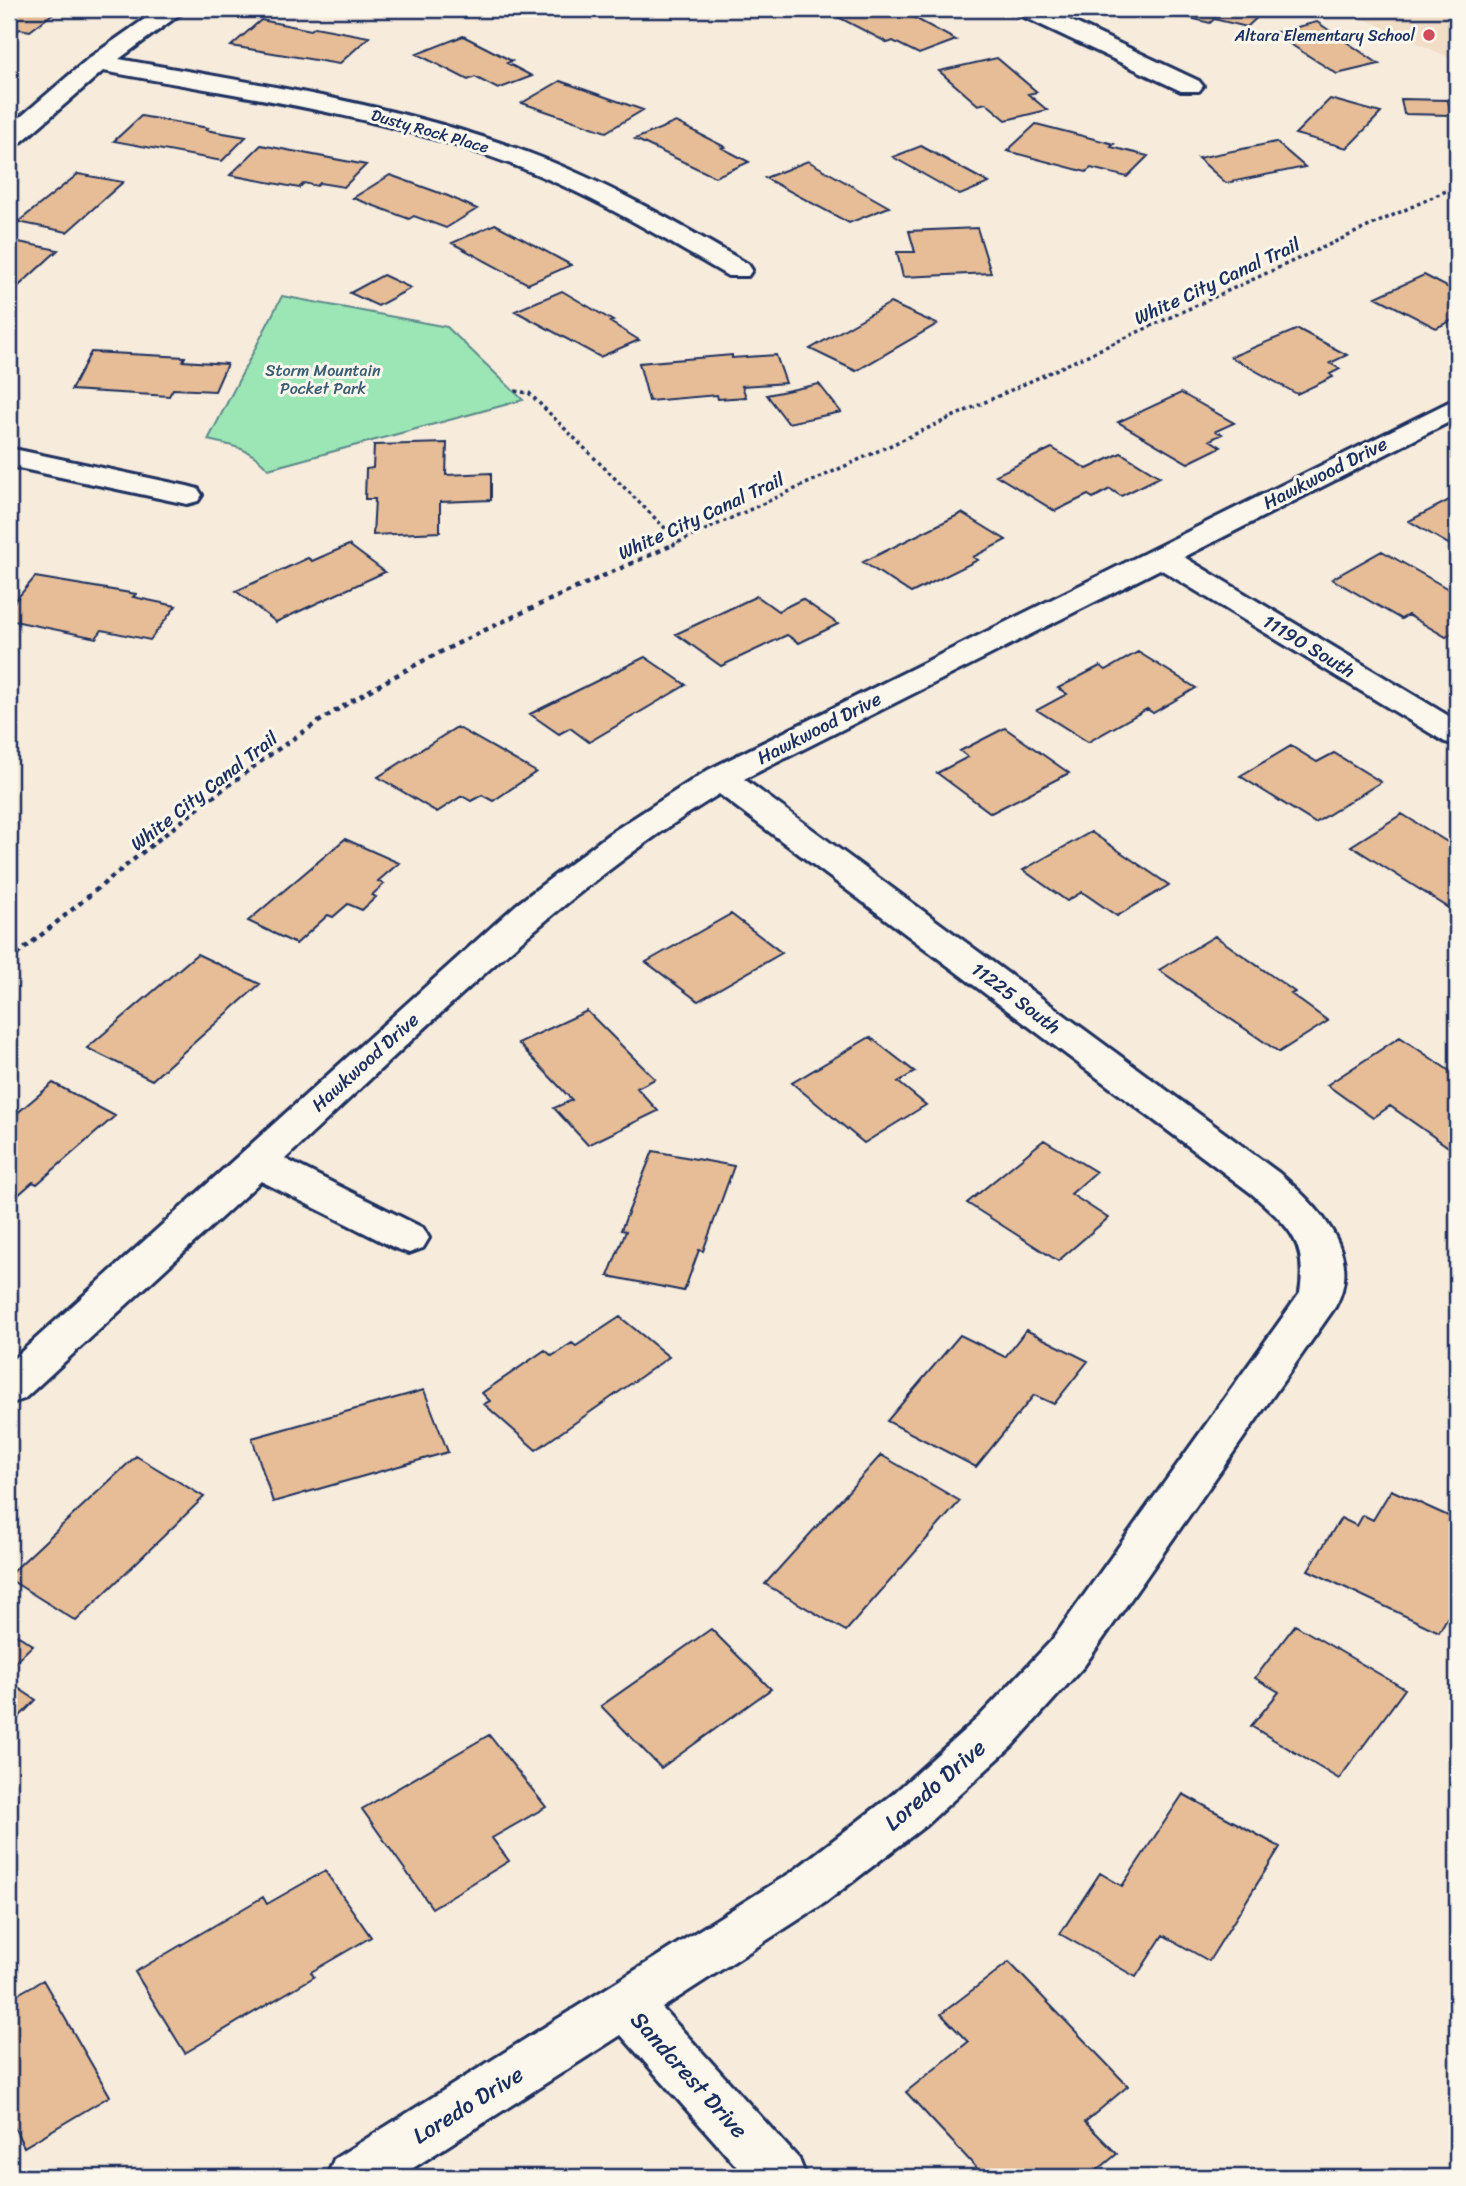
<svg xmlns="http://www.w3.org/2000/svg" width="1466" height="2186" font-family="Sriracha,sans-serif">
  <rect width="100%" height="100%" fill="#f7ebdb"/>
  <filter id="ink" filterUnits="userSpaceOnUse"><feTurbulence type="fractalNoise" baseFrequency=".0143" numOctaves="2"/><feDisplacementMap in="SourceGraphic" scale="14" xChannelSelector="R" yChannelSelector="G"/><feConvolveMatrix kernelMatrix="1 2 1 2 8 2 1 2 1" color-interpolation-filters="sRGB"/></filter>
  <g filter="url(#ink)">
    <path fill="#f2ddc6" d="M1343,9H1457V61Z"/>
    <path fill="#9ce6b6" stroke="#5c8a8a" stroke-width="2" d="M282,296L447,327L523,400L268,469C252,449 232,445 208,440Z"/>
    <path fill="#e6bd96" stroke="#1b2f5e" stroke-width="2" d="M9,9H39L55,12L30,31L20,29L9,38Z
      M856,9H898L956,40L919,54L893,41L888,43L836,16Z
      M1153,9H1254L1264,11L1247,27L1214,19L1210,23Z
      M261,20L311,30L315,27L369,37L339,64L231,46Z
      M1317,22L1379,64L1337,74L1273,33Z
      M463,36L512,61L507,63L532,76L498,89L475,77L468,80L417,54Z
      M997,58L1037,92L1028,94L1047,110L1006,120L986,103L978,105L939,71Z
      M560,81L643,110L606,132L522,103Z
      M1330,99L1381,113L1347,148L1295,134Z
      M1401,99L1448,100L1451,115L1404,114Z
      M141,116L208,128L206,130L246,137L222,161L114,141Z
      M676,122L725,147L722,148L749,162L715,177L635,139Z
      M1036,124L1114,144L1111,147L1148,156L1127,177L1091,168L1086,172L1007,151Z
      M1276,142L1305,167L1226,183L1198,158Z
      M261,145L366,165L344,187L320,183L317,186L304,183L299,188L230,175Z
      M921,146L989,183L960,195L893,157Z
      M808,161L889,207L849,223L765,178Z
      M78,174L123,182L67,232L18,222Z
      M390,175L448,196L477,209L446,228L414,216L409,219L353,198Z
      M495,224L571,265L528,284L452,243Z
      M977,228L991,273L903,277L897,252H915L909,231Z
      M9,240L58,250L11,293H9Z
      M383,275L411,288L378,306L350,293Z
      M1424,275L1457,292V318L1436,328L1376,297Z
      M562,291L613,321L610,322L639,340L600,357L515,311Z
      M890,303L937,324L856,371L810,349Z
      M1298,329L1347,355L1330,363L1340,369L1330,374L1333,377L1297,394L1231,357Z
      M91,352L185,357L183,361L227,364L215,391L173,389L169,396L71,390Z
      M732,355V358L776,355L786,383L742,386L746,397L718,399L717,395L649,401L639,363Z
      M819,384L841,412L788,423L767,395Z
      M1181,393L1234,423L1216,431L1222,434L1210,440L1221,447L1188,463L1118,422Z
      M447,443L446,475L491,473V500L440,502V532L373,535L375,499H365L366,469L373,468L374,445Z
      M1052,448L1087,469L1121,453L1160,477L1121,496L1110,489L1093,498L1088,495L1055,511L996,475Z
      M1449,500L1457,504V549L1409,521Z
      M962,513L1006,540L973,557L978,560L911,593L863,562Z
      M349,545L385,572L276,622L236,591L308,558L312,561Z
      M1382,551L1457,594V630L1446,637L1408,615L1401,619L1332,579Z
      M35,577L136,594L133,597L176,606L150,640L102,630L96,638L9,620V608Z
      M757,596L778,611L802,599L838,624L799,643L787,635L721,666L676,634Z
      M1138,652L1196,688L1153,713L1147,709L1088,742L1037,710L1067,694L1058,688L1100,666L1106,670Z
      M645,657L686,685L589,742L570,728L559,734L530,714Z
      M457,727L536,772L493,801L482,795L471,801L462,796L437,812L378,777Z
      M1005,728L1069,773L991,813L937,773L968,757L960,751Z
      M1291,746L1317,762L1334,753L1381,782L1315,823L1240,776Z
      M1402,814L1457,848V913L1351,846Z
      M1091,832L1169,885L1117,916L1082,892L1067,901L1023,870Z
      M345,839L399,863L378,881L384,884L372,895L376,897L362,910L348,904L333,917L328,915L296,944L248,921Z
      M731,914L782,953L698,1001L646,962Z
      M1215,936L1295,992L1291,994L1328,1021L1279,1052L1159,970Z
      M197,954L260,984L152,1080L87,1048Z
      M587,1011L655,1079L637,1088L658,1111L588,1145L554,1108L572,1100L518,1043Z
      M870,1037L915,1072L898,1082L926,1105L864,1143L792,1083Z
      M1400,1037L1457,1076V1153L1390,1106L1373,1118L1327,1085Z
      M53,1083L115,1116L37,1184L33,1182L9,1203V1120Z
      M1044,1140L1096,1172L1071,1194L1108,1218L1058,1261L967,1203Z
      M653,1151L734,1166L703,1251L699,1250L684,1291L608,1276L626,1231L621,1230Z
      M620,1317L669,1357L536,1450L484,1404L490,1401L482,1393L545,1350L552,1356L572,1343L576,1346Z
      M1026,1330L1088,1361L1054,1404L1034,1395L976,1467L887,1421L960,1335L1005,1357Z
      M424,1390L448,1452L273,1502L252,1438Z
      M881,1455L960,1501L846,1631L765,1584Z
      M136,1456L204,1497L76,1621L9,1579V1575Z
      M1391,1490L1457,1520V1601L1439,1632L1308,1570L1341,1518L1357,1526L1363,1515L1373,1520Z
      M1295,1625L1405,1689L1339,1779L1251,1726L1279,1692L1255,1678Z
      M711,1629L771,1689L661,1768L601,1706Z
      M9,1630L33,1645L9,1668Z
      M9,1682L36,1700L9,1727Z
      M489,1735L546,1807L492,1838L509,1861L432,1908L362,1809Z
      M1183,1794L1280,1847L1209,1961L1163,1935L1136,1977L1060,1934L1100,1873L1122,1886Z
      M325,1871L371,1937L311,1972L314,1977L185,2053L135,1972L263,1897L267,1904Z
      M1009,1962L1128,2086L1085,2122L1117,2154L1089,2177H985L906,2092L968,2042L941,2014Z
      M43,1980L110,2096L24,2147L9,2117V1999Z"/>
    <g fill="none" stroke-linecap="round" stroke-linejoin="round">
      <g stroke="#1b2f5e" stroke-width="6">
        <path id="street" d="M159,9H187L119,59C258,84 397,104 529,153C606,182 677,223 748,264L752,270L748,276H728C658,235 588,193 511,164C380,115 241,96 103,71L18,145L9,148V127L89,58Z
          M1015,9H1046L1199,81L1203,86L1199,91H1181L1018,14Z
          M1457,398V418L1184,557L1457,721V745L1445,742L1160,569L744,779L1279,1173C1317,1206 1365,1252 1335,1307L1084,1666L1012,1746L926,1825L826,1902L662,2008L799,2159L806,2177H746L621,2035L399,2177H327L334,2159L792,1872L892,1795L978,1718L1052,1640L1300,1293C1308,1240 1288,1226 1251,1193L719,794C557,894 424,1030 285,1159L423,1228L429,1238L423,1248L409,1253L395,1248L261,1181L24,1399L9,1404V1363L516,905L609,834L708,770Z
          M9,448L187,486L198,489L202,495L198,501L187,504L9,466Z"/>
      </g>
      <path stroke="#1b2f5e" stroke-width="3.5" stroke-dasharray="3.5 3.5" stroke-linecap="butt" d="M515,391L529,393L679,542
        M666,548L1457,186"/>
      <path stroke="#1b2f5e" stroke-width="4.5" stroke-dasharray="5 5" stroke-linecap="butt" d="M9,961C116,875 221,783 337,710C443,644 558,597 670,546"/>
      <use href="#street" fill="#fbf7ec" fill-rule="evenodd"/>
    </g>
  </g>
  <circle fill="#d1495b" stroke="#fbf7ec" stroke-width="2.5" cx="1429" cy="35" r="7"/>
  <g text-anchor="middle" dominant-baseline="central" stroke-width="6" stroke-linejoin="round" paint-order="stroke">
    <g font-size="16" fill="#1b2f5e" stroke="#fbf7ec" text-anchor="end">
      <text x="1415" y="35">Altara Elementary School</text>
    </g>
    <g font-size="16" fill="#1b2f5e" stroke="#fbf7ec">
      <text transform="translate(430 131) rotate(16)">Dusty Rock Place</text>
    </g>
    <g font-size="16" fill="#3b5d74" stroke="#fbf7ec">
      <text x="323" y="370">Storm Mountain<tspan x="323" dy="18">Pocket Park</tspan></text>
    </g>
    <g font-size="19" fill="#1b2f5e" stroke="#fbf7ec">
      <text transform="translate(1217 281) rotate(-25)">White City Canal Trail</text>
      <text transform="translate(1325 473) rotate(-27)">Hawkwood Drive</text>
      <text transform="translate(701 516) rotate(-25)">White City Canal Trail</text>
      <text transform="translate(1309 646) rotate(31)">11190 South</text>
      <text transform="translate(819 728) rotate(-27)">Hawkwood Drive</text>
      <text transform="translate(204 791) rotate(-38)">White City Canal Trail</text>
      <text transform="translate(1016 998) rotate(37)">11225 South</text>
      <text transform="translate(365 1062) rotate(-42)">Hawkwood Drive</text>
    </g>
    <g font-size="23" fill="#1b2f5e" stroke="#fbf7ec">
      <text transform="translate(935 1785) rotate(-41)">Loredo Drive</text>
      <text transform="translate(689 2075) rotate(48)">Sandcrest Drive</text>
      <text transform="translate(468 2105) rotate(-32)">Loredo Drive</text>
    </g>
  </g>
  <rect width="1466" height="2186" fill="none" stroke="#fbf7ec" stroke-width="35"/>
  <rect x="18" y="18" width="1431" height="2151" fill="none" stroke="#1b2f5e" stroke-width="2.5" filter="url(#ink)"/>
</svg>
